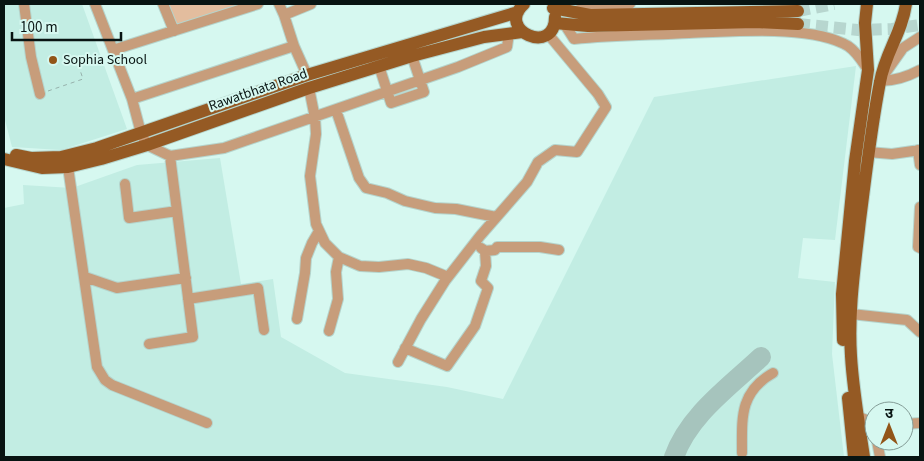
<svg xmlns="http://www.w3.org/2000/svg" width="924" height="461" font-family="'Source Sans 3','Noto Sans Devanagari',sans-serif">
  <rect width="100%" height="100%" fill="#d6f8f0"/>
  <path fill="#c2ede3" d="M4,4H82L127,129L61,150L12,147L4,116Z
    M856,66L835,240L803,238L798,278L835,282L832,354L844,457H4V208L24,204L23,185L72,188L137,165L220,158L241,284L273,279L281,337L345,373L447,387L503,399L654,97Z"/>
  <path fill="#e3bd9e" d="M167,4H244L176,28Z"/>
  <g fill="none" stroke-linecap="round" stroke-linejoin="round">
    <path stroke="#a6c4bd" stroke-width="20" d="M674,457C689,415 729,387 761,357"/>
    <path stroke="#b7d6cf" stroke-width="12" stroke-dasharray="12 6" stroke-linecap="butt" d="M798,11L834,4
      M798,24L858,30L892,29L920,25"/>
    <g stroke="#b5d4cc" stroke-width="12">
      <path id="minor" d="M24,4L31,57L40,94
        M95,4L132,99L141,133L147,145L170,156L224,148L458,67L507,47L509,33
        M163,4L174,31
        M279,4L284,15L294,46L307,75
        M574,12L593,4H630
        M284,15L311,4
        M565,25L574,39C613,35 651,35 689,33C732,32 811,24 848,46C857,52 862,61 868,70
        M113,50L258,4
        M379,66L391,103L424,92L412,56
        M886,72L903,48L920,37
        M880,81C895,81 907,77 920,70
        M309,88L315,118L316,134L310,176L316,224L325,243L339,257L360,266L379,267L408,264L426,268L448,277
        M132,99L294,46
        M336,110L359,178L366,188L387,193L405,201L435,208L456,209L496,217
        M918,150L920,165
        M868,152L892,154L920,150
        M68,167L97,367L105,380L112,385L207,423
        M125,184L129,218L177,211
        M920,207L918,247L920,248
        M481,248L485,251L495,250L497,247H540L559,250
        M85,277L117,288L186,278
        M188,299L258,288L264,330
        M851,314L907,320L920,332
        M297,319L305,273L306,258L312,243L319,231
        M329,331L338,299L336,272L339,257
        M149,344L193,337L170,156
        M405,348L447,366L475,326L488,288L481,281L486,266L485,251
        M398,362L421,319L445,281L480,236L527,182L538,162L555,150L577,152L606,107L598,94L548,34
        M859,417L874,423
        M904,424L920,423
        M877,441L880,457
        M742,453C742,419 739,392 773,373"/>
    </g>
    <g stroke="#b5d4cc" stroke-width="14">
      <path id="major" d="M524,4C495,30 555,57 555,17
        M553,8L590,15L798,11
        M555,23L588,26L756,22L798,24
        M16,155L31,158L61,157L97,148L307,75L518,12
        M4,159L42,168L68,167L101,159L147,145L309,88L412,56L484,37L522,32
        M843,340L842,294L855,161L868,70L865,23L867,4
        M848,398L854,457
        M864,457C859,424 853,390 851,356C848,311 855,265 860,220C866,174 871,128 880,82C885,53 902,33 906,4"/>
    </g>
    <path stroke="#97b2ac" stroke-width="1" stroke-dasharray="4 4" stroke-linecap="butt" d="M48,91L83,79L78,64L99,58"/>
    <use href="#minor" stroke="#c79d7b" stroke-width="10"/>
    <use href="#major" stroke="#955a24" stroke-width="12"/>
  </g>
  <circle fill="#925518" stroke="#d6f8f0" stroke-width="2" cx="53" cy="60" r="5"/>
  <g text-anchor="middle" dominant-baseline="central" stroke-width="4" stroke-linejoin="round" paint-order="stroke">
    <g font-size="14" fill="#081412" stroke="#d6f8f0" text-anchor="start">
      <text x="63" y="60">Sophia School</text>
    </g>
    <g font-size="14" fill="#081412" stroke="#d6f8f0">
      <text transform="translate(258 90) rotate(-19)">Rawatbhata Road</text>
    </g>
  </g>
  <rect width="924" height="461" fill="none" stroke="#081412" stroke-width="10"/>
  <g transform="translate(889 426)"><circle r="24" fill="#d6f8f0" stroke="#849d97"/>
  <path d="M0-4L9 19L0 12L-9 19Z" fill="#925518"/>
  <text y="-8" font-size="14" font-weight="bold" text-anchor="middle" fill="#081412">उ</text>
  </g>
  <path d="M12 32v8h109v-8" fill="none" stroke="#081412" stroke-width="2.5"/>
  <text x="20" y="32" font-size="15" fill="#081412" stroke="#d6f8f0" stroke-width="4" paint-order="stroke">100 m</text>
</svg>
